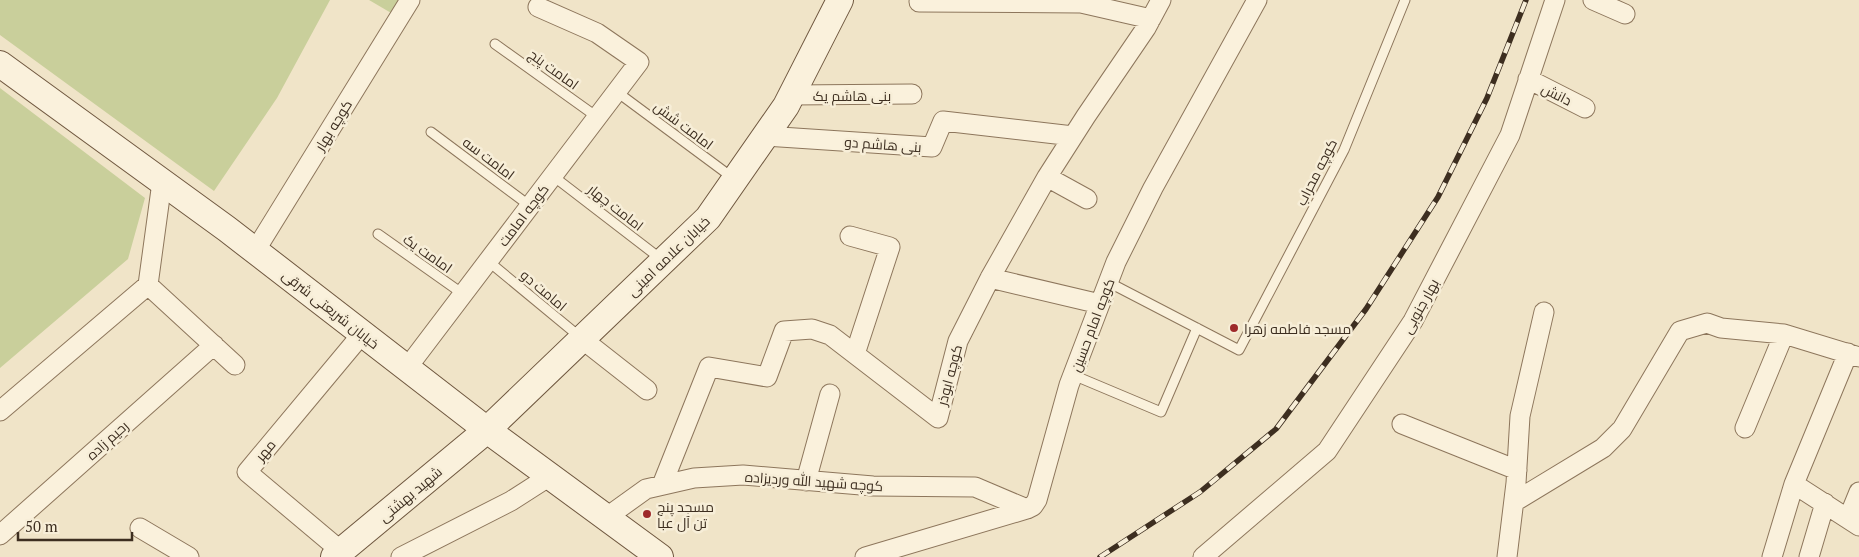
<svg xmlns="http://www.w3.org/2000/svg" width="1859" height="557" font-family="'PT Serif',Cairo,serif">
  <rect width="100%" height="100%" fill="#f0e4c8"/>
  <path fill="#c9cf9b" d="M0,0H330L277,98L214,191L0,35Z
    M369,0H408L398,17Z
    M0,88L145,198L128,259L0,368Z"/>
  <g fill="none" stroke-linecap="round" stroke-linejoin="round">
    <g stroke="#8d765c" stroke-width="11">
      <path id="lane" d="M495,44L597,117
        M617,92L733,178
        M431,132L530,206
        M553,176L661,259
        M378,234L463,294
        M488,261L580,337
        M1108,282L1239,350L1344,150L1405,0
        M1073,375L1161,412L1197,328"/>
    </g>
    <g stroke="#8d765c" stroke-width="21">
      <path id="street" d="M1593,0L1625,14
        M919,2L1081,3L1151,19
        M1528,79L1585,108
        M792,95L912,94
        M765,136L932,147L943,121L1073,136
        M1047,177L1087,199
        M162,182L148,285L235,365
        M850,236L890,247L855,354
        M255,251L410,0
        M990,278L1100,304
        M582,339L647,390
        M407,368L639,62L597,33L538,7
        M0,411L148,285
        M1402,424L1517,470
        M1745,428L1784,334
        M806,481L830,394
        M1794,484L1859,526
        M662,485L709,367L767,377L784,331L812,329L830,335L938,418L958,341L990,278L1047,177L1086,116L1146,28L1161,0
        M1514,502L1603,448L1622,429L1680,331L1707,323L1721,328L1784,334L1859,357
        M607,517L646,489L694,478L743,475L873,486L975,487L1027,509
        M1848,519L1859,492
        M140,528L189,557
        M0,535L214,345
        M341,551L247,472L362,334
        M401,557L511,501L550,476
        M865,557L1027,509L1033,506L1037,500L1069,385L1116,262L1153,188L1257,0
        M1203,557L1327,451L1413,321L1510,135L1555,0
        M1507,557L1516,483L1520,416L1544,312
        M1772,557L1794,484L1848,353
        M1809,557L1825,503"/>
    </g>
    <g stroke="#6f573f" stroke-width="28">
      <path id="secondary" d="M0,64L227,229L487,430L660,557
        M334,557L487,430L708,218L786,106L840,0"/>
    </g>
    <use href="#lane" stroke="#faf1dc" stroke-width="9"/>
    <use href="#street" stroke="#faf1dc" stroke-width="19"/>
    <use href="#secondary" stroke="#faf1dc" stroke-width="26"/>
    <g stroke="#3d2e20" stroke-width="5.5">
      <path id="rail" d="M1100,557L1200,492L1276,429L1366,309L1438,197L1487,98L1526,0"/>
    </g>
    <use href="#rail" stroke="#f7eed8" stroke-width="4" stroke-dasharray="11" stroke-linecap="butt"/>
  </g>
  <g fill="#9e2a2b" stroke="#f7eed8" stroke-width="2">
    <circle cx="1234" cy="328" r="5"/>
    <circle cx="647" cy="514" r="5"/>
  </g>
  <g text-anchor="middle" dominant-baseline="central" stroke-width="5" stroke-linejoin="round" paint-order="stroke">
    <g font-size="14" fill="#3d2e20" stroke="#f7eed8">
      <text transform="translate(554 69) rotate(36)">امامت پنج</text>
      <text transform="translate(1557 94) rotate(27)">دانش</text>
      <text x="852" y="95">بنی هاشم یک</text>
      <text transform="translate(333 125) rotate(-58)">کوچه بهار</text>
      <text transform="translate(684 125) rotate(37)">امامت شش</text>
      <text transform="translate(883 144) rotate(4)">بنی هاشم دو</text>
      <text transform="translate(489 158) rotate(37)">امامت سه</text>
      <text transform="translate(1316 172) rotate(-63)">کوچه محراب</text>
      <text transform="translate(616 207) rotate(38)">امامت چهار</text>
      <text transform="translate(523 215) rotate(-53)">کوچه امامت</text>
      <text transform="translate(428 253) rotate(35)">امامت یک</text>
      <text transform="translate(668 256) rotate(-44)">خیابان علامه امینی</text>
      <text transform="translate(544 290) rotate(40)">امامت دو</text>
      <text transform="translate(1420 306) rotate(-61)">بهار جنوبی</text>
      <text transform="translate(331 309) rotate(38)">خیابان شریعتی شرقی</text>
      <text transform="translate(1092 325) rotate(-69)">کوچه امام حسین</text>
      <text transform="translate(949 375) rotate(-75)">کوچه ابوذر</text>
      <text transform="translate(107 440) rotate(-42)">رحیم زاده</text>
      <text transform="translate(265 450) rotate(-50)">مهر</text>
      <text transform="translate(814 481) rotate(4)">کوچه شهید الله وردیزاده</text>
      <text transform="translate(410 494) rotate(-40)">شهید بهشتی</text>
    </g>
    <g font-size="14" fill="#3d2e20" stroke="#f7eed8" text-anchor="start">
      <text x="1244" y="328">مسجد فاطمه زهرا</text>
      <text x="657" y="506">مسجد پنج<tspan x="657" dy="16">تن آل عبا</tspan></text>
    </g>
  </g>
  <path d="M18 532v8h114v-8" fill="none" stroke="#3d2e20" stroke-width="2.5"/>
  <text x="25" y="532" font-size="15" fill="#3d2e20" stroke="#f7eed8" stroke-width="4" paint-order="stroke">50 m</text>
</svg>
